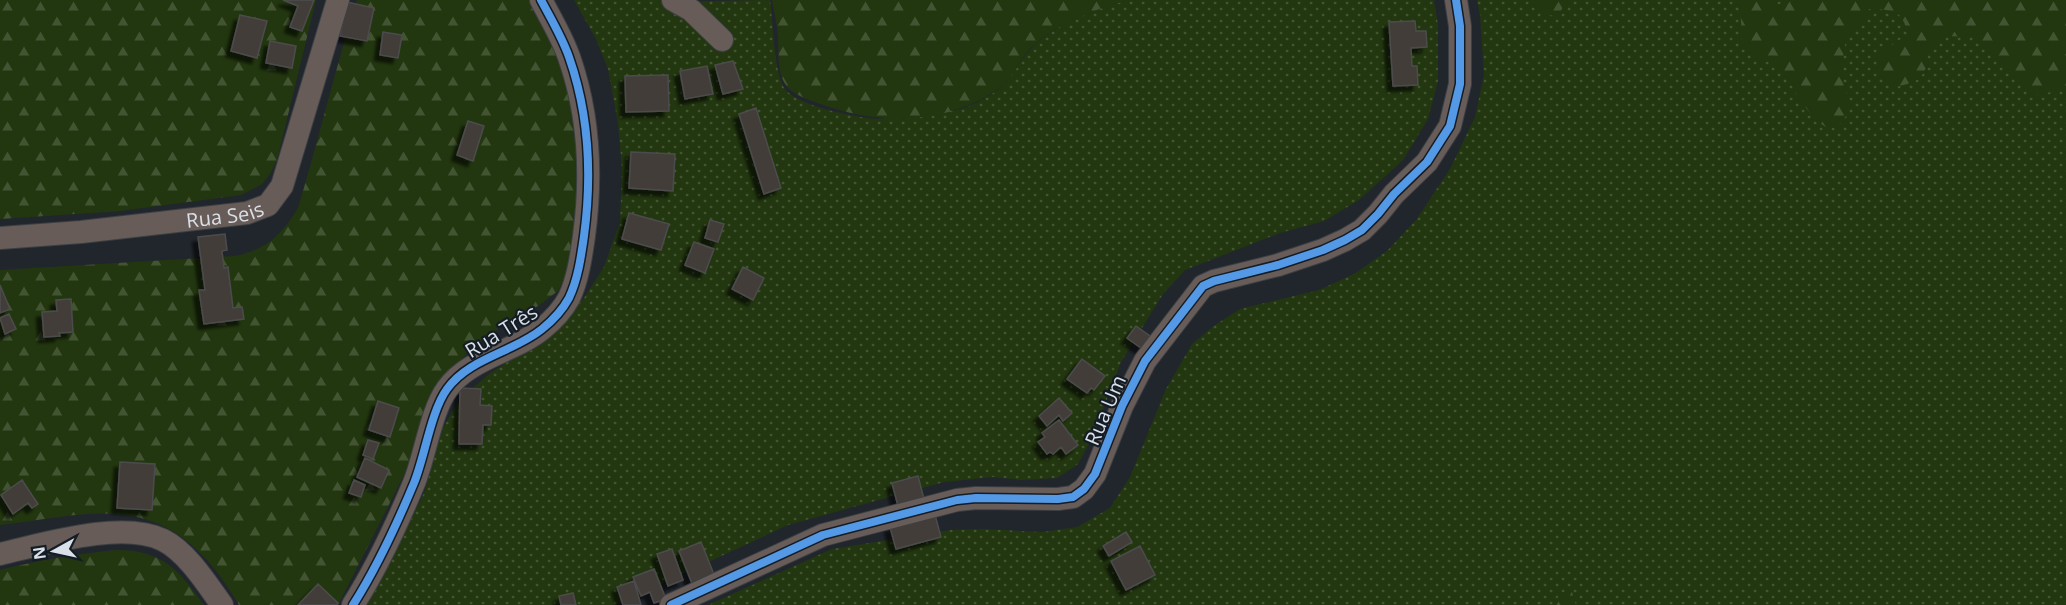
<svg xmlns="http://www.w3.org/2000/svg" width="2066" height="605" font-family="'Open Sans',sans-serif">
  <defs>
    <pattern id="grass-dots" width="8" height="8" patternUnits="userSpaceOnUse" patternTransform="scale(1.5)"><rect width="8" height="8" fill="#22370f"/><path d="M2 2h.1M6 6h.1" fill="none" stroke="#425432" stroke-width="1.8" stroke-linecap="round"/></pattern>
    <pattern id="forest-firs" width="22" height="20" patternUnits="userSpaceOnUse" patternTransform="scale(1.5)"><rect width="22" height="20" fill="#22370f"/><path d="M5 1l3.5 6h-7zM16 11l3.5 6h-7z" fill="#425432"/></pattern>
    <filter id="shadow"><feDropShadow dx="-5.5" dy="5.5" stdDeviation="1.5" flood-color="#0009"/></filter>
  </defs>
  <rect width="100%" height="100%" fill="#21262c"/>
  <path fill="url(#grass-dots)" d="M574,0H660L664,2L770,0C773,21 774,75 785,89C797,106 855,117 875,119C885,119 897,116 907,115C923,114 941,113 957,110C970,107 986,98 998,90C1011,81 1018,63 1029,51C1050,26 1098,8 1129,0H1434L1438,25V81L1428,119L1403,160L1359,200L1324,221L1280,233L1185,270L1163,294L1121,362L1092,438L1078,464L1057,478L1022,480L993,477L944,482L788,525L616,605H364L391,559L425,491L440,433L460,399L489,374L542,339L584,298L604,267L620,222L622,169L618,123L608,69L596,39Z
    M1477,0H2066V605H708L832,549L950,530L983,529L1042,532L1077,527L1110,508L1130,477L1166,389L1192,344L1215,325L1240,309L1319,290L1354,274L1387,251L1416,220L1450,169L1475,117L1484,75L1480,15Z"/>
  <path fill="url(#forest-firs)" d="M0,0H316L277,160L270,174L262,184L241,195L120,211L0,219Z
    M357,0H534L557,42L573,105L580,181L570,267L558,291L538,306L506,323L473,348L450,370L420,430L404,475L338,605H239C231,592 223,579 213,567C151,491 84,515 0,525V270L235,256C267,249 281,236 298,208C319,139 335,69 357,0Z
    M772,0H1129C1098,8 1050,26 1028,51C1018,63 1011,82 997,90C943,126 876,125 818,103C807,99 793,95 786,85C777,73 779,51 778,36C777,24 774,12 772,0Z
    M1527,0H1567L1558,16C1545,16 1536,11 1527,0Z
    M1740,0H1773L1775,5L1800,0H2066V90L2030,95L1988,47L1974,37L1945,36L1928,50C1928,76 1920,82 1895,87C1882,80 1878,72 1877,57C1886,47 1897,43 1907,34C1904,9 1891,10 1869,9L1866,18L1846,40L1843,58L1842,80L1849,101L1847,115L1838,126L1829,129C1807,117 1793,88 1781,66L1758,59L1746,53L1742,42Z
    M117,550C162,550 179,570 204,605H0V570C39,560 77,554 117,550Z
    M1572,592L1576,605H1554L1560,593Z"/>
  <path fill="#423d39" stroke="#4c4c4d" stroke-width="1.5" filter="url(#shadow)" d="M283,0H314L302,31L290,27L298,6Z
    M347,2L374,8L367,41L340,36Z
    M240,15L267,21L257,58L231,51Z
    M1415,21L1416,31H1426L1427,47L1411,48L1412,66H1417L1418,85L1393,86L1389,22Z
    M383,32L402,35L398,58L380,55Z
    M270,41L296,46L292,68L266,63Z
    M733,61L743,89L723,94L715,65Z
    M707,66L713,94L685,99L680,71Z
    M668,75L669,111L626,112L625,76Z
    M756,108L781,188L764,194L739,114Z
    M468,121L484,126L473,161L457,155Z
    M631,152L675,154L673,191L629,188Z
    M629,213L669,224L661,250L622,239Z
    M710,220L724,224L718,242L705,238Z
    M225,234L227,250L222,251L224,268L228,267L233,308L242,307L244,319L204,324L199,290H205L198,237Z
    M694,242L714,249L705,273L685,265Z
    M743,267L764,278L753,300L732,289Z
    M0,285L10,309L0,313Z
    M71,299L73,332L59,333L60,336L44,337L42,312L57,311L56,300Z
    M9,314L16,329L5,334L0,318Z
    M1136,326L1150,336L1141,348L1127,338Z
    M1082,359L1105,376L1094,390L1091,388L1087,393L1067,379Z
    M460,388L481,389L480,405L492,406L491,425H483L482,444H459Z
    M1059,398L1072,413L1063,421L1059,415L1047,426L1039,416Z
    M378,401L399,408L390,437L369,430Z
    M1059,420L1078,445L1066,454L1061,447L1053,454L1050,452L1047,454L1038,442L1045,437L1042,433Z
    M368,440L379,443L373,459L363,455Z
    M365,458L389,470L381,488L357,477Z
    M120,462L155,464L152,510L117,508Z
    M918,476L924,499L898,506L892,483Z
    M22,480L38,504L32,508L28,503L13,514L1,495Z
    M354,480L365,485L361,497L349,493Z
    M935,515L941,537L896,549L890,527Z
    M1126,532L1132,542L1109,556L1103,546Z
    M701,542L715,577L693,586L679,551Z
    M1140,546L1155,575L1126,590L1111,561Z
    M672,549L683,580L668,586L657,554Z
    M654,569L666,599L654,603L650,592L641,596L633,577Z
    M634,581L641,605H623L617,587Z
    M318,584L338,603L336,605H298Z
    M573,593L576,605H561L559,596Z"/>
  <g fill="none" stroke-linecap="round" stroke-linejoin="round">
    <g stroke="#3c4045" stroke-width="24">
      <g id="minor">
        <path d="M673,0L691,10L722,40"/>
        <path id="s1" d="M0,238L81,232L247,213L268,205L282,186L338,0"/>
        <path d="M0,554C44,544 122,520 163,540C187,552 207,584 222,605"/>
        <path d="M353,605C377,567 397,524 414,483C425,456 431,411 447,389C469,358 514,352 542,329C552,321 563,309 569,298C578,279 581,257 584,236C592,176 589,114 569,57C562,37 551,19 541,0"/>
        <path d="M671,605L823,535L957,500L976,498L1058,499L1073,497L1084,489L1095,474L1122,406L1145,361L1203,286L1214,281L1278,265L1323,250L1345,240L1362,230L1378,214L1394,194L1427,162L1450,126L1460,84V26L1456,0"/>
      </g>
    </g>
    <use href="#minor" stroke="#685c59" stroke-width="22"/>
    <g stroke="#141c26" stroke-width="11">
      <path id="cycleway" d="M353,605C377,567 397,524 414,483C425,456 431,411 447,389C469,358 514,352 542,329C552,321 563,309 569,298C578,279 581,257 584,236C592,176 589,114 569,57C562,37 551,19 541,0
        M671,605L823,535L957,500L976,498L1058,499L1073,497L1084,489L1095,474L1122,406L1145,361L1203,286L1214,281L1278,265L1323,250L1345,240L1362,230L1378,214L1394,194L1427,162L1450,126L1460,84V26L1456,0"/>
    </g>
    <use href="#cycleway" stroke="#5399e6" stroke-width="8"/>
  </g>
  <g text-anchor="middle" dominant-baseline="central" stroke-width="4.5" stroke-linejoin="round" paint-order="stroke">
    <g font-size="20" fill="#dae0e7" stroke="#141c26">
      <text stroke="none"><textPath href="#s1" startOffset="226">Rua Seis</textPath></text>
      <text transform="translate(501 331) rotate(-32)">Rua Três</text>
      <text transform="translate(1105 410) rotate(-67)">Rua Um</text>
    </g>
  </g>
  <g transform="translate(54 551) rotate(262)" stroke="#141c26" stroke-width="4.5" paint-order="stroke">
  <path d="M0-4.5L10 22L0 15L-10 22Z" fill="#dae0e7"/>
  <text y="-9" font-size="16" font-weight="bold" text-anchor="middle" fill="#dae0e7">N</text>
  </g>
</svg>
